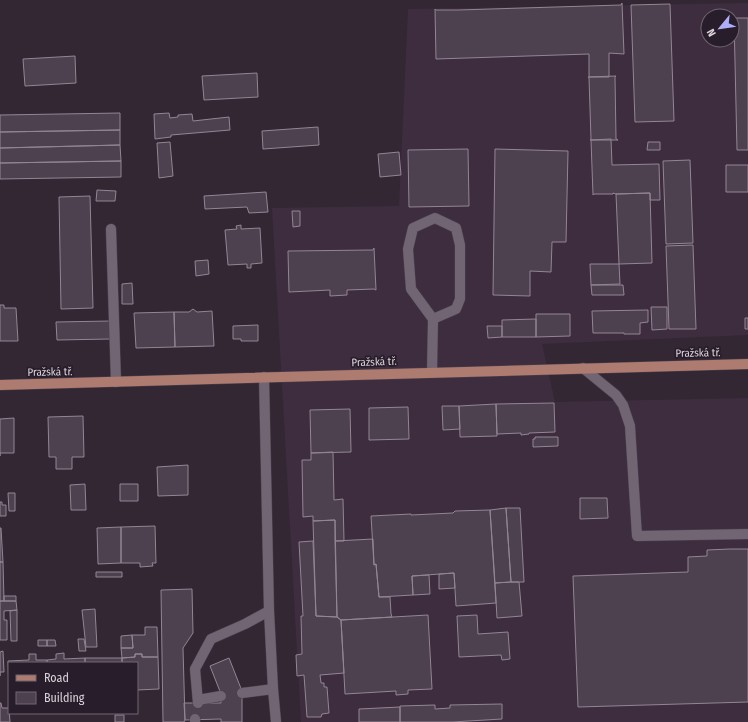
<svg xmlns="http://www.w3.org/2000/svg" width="748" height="722" font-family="'Fira Sans Condensed',sans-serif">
  <rect width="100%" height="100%" fill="#332734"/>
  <path fill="#3e2d3f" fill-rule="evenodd" d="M748,3V335L542,344L555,402L748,398V722H301L272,208L399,206L408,9ZM708,16H732V40H708Z"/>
  <path fill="#4e414f" stroke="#938594" d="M622,3L624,54L609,53V77H589V54L436,59L435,9L436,10H458L621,5Z
    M670,4L674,121L635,122L631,5Z
    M734,18H748V150H737Z
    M75,56L76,83L25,86L23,59Z
    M257,73L258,97L204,100L202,76Z
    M616,76L615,77L616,139L618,140H590L591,139L589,78L588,77Z
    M120,113V130L0,132V115Z
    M169,113L170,118L178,117V115L192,114L193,121L229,117L230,130L171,135V137L155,139L154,114Z
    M318,127L319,145L263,149L262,131Z
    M120,130V145L0,148V132Z
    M611,139L612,165L659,164L660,200H650V193L616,194L613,193V194H594L593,195L591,140Z
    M170,142L173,176L159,178L157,143Z
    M648,142H660V150H647Z
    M120,145L121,161L0,163V148Z
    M468,149L469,206L409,207L408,150Z
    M495,149L568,151L566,242H552L551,272L530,271V296L493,295Z
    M399,152L401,175L380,177L378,154Z
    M690,160L693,243L666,244L663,161Z
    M121,161V177L0,179V163Z
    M726,165H748V192H726Z
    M97,190L116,191L115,201H96Z
    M266,192L268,212L249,213L247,207L205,209L204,196Z
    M650,193L652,263L619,264L616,194Z
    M90,196L93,308L61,309L59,197Z
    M292,211H300V226L293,227Z
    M241,225V229L260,228L262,263L251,264V268H247V264L228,265L225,230L237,229L236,226Z
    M693,245L696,329H669L666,246Z
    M374,248L376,290L374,289L347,290V295L330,296V290L289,292L288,251L373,250Z
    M208,260L209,274L196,276L195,261Z
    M590,264H619L620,284L591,285Z
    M132,283L133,304H122V284Z
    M591,285H623L624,295H592Z
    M0,305H4V308H16L18,341H0Z
    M651,307H667V329L652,330Z
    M193,309L197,312L212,311L214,346L175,347L174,312H189Z
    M648,310V322L640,323V334H624V333H593L592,311Z
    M174,312L175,347L136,348L134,313Z
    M536,314H570V336L536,337Z
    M745,318H748V329H745Z
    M536,319V337H502V320Z
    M110,321V339L57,340L56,322Z
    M258,325V341H241V339H233V326Z
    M487,326H502V337L488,338Z
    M554,403L555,432L529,433V434L521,435V433L497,434L496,404Z
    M496,404L497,436L460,437L459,406Z
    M442,406H459L460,429L443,430Z
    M408,407L409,439L369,440V408Z
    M350,409L351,452L311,453L310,410Z
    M83,416L84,457H72V469H56V457H49L48,417Z
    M14,418V453H0V456V419Z
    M535,437H558V446L533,447V439H535Z
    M333,452L334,500L343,499L344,541H335V520L313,521V516L303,517L302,460H311V453Z
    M188,465V495L158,496L157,467Z
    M85,484L86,510H71L70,485Z
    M120,484H138V501H120Z
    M8,493H15V511H9Z
    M580,498H607L608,518L580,519Z
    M0,502H2V505H6V516H0Z
    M506,508H520L524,582H511Z
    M506,508L511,582L495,583L490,510Z
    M490,510L496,603L456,606L454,573L412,576L413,595L379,597L376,564L374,565L371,516L411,514V515L453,513L455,511Z
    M335,520L337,617L316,616L313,521Z
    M155,526L156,563H152L153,566L140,567V563H121V527Z
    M121,527V563L98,564L97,528Z
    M0,528H1L3,562H0Z
    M373,539L374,565L376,564L379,597H390L391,614L392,617L341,620L337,617L335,541Z
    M313,541L316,616L337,617L341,620L344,673L320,675L321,683H324V687H327L329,713L322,714L321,717H307L304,675L297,676L296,655L302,654L301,616H303L299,542Z
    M730,549H748V702L578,707L573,576L688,572V557L707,556V550Z
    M0,562H3L4,601H0Z
    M96,572H122V577H96Z
    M454,573L455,588L439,589V574Z
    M429,575L430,594L413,595L412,576Z
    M511,582H519L522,616L497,618L495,583Z
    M192,589L193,633L183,648L185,720L184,722H163L161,590Z
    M4,596H16V601H4Z
    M0,601H16L17,610L4,611V620H7V640H0Z
    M95,609L97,647H86L82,610Z
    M17,610V641H11L10,611Z
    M428,615L432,689L408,690V694L396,695V691L345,694L341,620Z
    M477,615L478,634L508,632L510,659L502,660L501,655L459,657L457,616Z
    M145,627H157L158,657H142V654H135V657L122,658L121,648H133L132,635H145Z
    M132,635L133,648H121V636Z
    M78,639H84L86,651H79Z
    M38,640H47V646H38Z
    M47,640H55L56,646H47Z
    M3,651L4,672H0V676V652Z
    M64,653V659L85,658V663H47V660L56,659V654Z
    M29,654H36V660H47V663H9V693L8,661L29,660Z
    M135,654H142V657H158L159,689L137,690V663H122V658L135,657Z
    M85,658H122V663H85Z
    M229,658L242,691V722H221V719L185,720L184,703H221V694L210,666Z
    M0,703H1L2,708H9L10,722H0Z
    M502,704V719L452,722H400V706L435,705V709L450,708V705Z
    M400,707V722H359V709Z
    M115,715H124V722H115Z"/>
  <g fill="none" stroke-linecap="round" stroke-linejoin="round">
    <path stroke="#4c414d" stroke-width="10" stroke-dasharray="10 5" stroke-linecap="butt" d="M221,696L242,693
      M195,719L198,703"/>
    <g stroke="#4c424d" stroke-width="11">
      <path id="minor" d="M111,229L116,382
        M583,368L616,395L623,405L630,426L637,536L748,534
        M432,372L433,319L456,309L460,299V245L456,228L435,218L413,228L408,249L411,289L433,319
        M264,377L269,611L273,689L276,722
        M242,693L273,689
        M198,700L221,696
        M198,703L195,669L211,639L245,624L269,611
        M195,722V719"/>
    </g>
    <g stroke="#4c424d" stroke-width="11">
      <path id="major" d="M0,385L748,364"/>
    </g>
    <use href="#minor" stroke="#716473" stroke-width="10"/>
    <use href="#major" stroke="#ae7b71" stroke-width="10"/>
  </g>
  <g text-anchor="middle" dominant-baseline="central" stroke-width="3.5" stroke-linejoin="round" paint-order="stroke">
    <g font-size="11" fill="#dbd3db" stroke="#281d2a">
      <text transform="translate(698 353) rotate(-1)">Pražská tř.</text>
      <text transform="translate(374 362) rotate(-2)">Pražská tř.</text>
      <text transform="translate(50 372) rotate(-1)">Pražská tř.</text>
    </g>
  </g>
  <rect x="8" y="662" width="130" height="52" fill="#281d2a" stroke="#706671"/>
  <rect x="16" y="675" width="20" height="6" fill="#ae7b71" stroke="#706671"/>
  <text x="44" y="682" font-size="12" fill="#dbd3db">Road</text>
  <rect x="16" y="692" width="20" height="12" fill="#4e414f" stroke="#706671"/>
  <text x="44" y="702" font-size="12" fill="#dbd3db">Building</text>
  <g transform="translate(720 28) rotate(241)"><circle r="19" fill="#281d2a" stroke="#706671"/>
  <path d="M0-3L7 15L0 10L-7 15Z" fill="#aeaefa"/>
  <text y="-6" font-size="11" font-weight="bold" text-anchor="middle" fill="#dbd3db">N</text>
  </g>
</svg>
